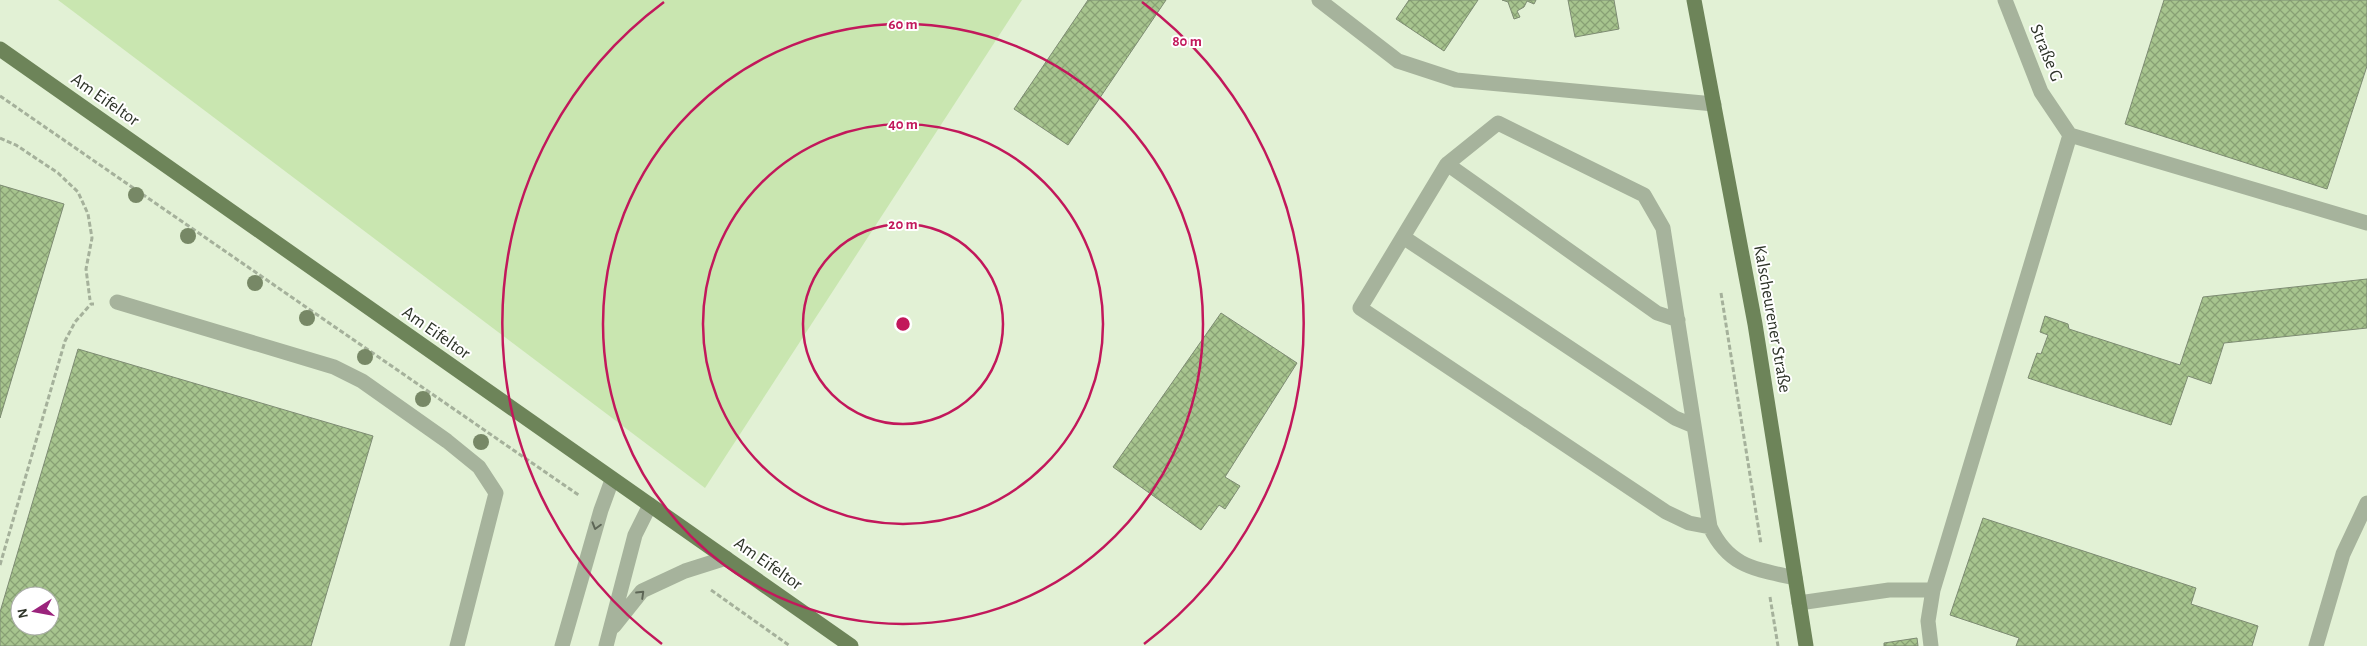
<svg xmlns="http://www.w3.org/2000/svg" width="2367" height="646" font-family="'Alegreya Sans',sans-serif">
  <defs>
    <pattern id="building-cross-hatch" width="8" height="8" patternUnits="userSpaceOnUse" patternTransform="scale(1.25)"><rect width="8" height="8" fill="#a7c48e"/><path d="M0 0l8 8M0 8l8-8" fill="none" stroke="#88a074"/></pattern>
  </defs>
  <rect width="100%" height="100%" fill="#e2f1d5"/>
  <path fill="#c9e6b0" d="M58,0H1022L705,488Z"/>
  <path fill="url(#building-cross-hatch)" stroke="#7d8b72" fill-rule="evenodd" d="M1088,0H1166L1068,145L1014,109Z
    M1409,0H1478L1444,51L1396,19Z
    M1502,0H1536L1534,4L1527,1L1524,7L1517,11L1520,17L1514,19L1508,2Z
    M1568,0H1614L1619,29L1575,37Z
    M2164,0H2367V66L2327,189L2125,124Z
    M0,185L64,204L0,418Z
    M2367,279V328L2224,343L2211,384L2188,376L2171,425L2028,378L2037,353L2041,354L2048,335L2040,332L2045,316L2068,324L2069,329L2180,365L2203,297Z
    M1221,313L1297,363L1225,477L1240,486L1225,509L1219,505L1201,530L1113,467Z
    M78,349L373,436L311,646H0V612ZM20,596H50V626H20Z
    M1983,518L2196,588L2191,604L2258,626L2252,646H2016L2019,638L1950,615Z
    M1917,638L1918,646H1884V643Z"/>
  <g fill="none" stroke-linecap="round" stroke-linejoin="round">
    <path stroke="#a5b19b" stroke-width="3" stroke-dasharray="5 2.5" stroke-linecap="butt" d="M0,96L580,496
      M0,138L16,145L58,173L78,192L88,214L92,238L86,269L90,300
      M1721,293L1761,544
      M0,565L65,341L75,322L91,304H94
      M711,590L790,646
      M1770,597L1778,646"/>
    <path stroke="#a6b39c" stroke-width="15" d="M1319,0L1398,61L1456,80L1714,104
      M2005,0L2041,92L2070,135L2367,223
      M1447,164L1498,123L1644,195L1663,228L1710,527C1729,567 1755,569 1795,578
      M1403,237L1675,418L1694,426
      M117,302L334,367L362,381L447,441L479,467L496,493L457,646
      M1678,320L1657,313L1447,164L1360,308L1666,512L1689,523L1710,527
      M1799,603L1889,590H1933
      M614,626L642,591L685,571L726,558
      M562,646L601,510L612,480
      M606,646L635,535L650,505
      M1931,646L1928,621L1933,590L2070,135
      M2316,646L2343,554L2367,503"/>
    <path stroke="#6d8459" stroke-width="15" d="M1694,0L1755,324L1806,646
      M0,49L851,646"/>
  </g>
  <g fill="#786">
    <circle cx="136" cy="195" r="8"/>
    <circle cx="188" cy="236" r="8"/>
    <circle cx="255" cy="283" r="8"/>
    <circle cx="307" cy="318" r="8"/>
    <circle cx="365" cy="357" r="8"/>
    <circle cx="423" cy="399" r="8"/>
    <circle cx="481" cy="442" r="8"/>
  </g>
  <defs><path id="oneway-chevron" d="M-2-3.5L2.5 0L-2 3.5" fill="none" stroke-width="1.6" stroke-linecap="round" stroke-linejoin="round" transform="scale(1.25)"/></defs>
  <g stroke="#5d6656">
    <use href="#oneway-chevron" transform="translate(596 526) rotate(106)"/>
    <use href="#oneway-chevron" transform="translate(641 594) rotate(-44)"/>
  </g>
  <g fill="none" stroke="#c2185b" stroke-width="2.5">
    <circle cx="903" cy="324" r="100"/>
    <circle cx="903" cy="324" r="200"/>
    <circle cx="903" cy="324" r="300"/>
    <path d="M662 644A401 401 0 0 1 664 2M1142 2A401 401 0 0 1 1144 644"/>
  </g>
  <g text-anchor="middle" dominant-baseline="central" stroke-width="4" stroke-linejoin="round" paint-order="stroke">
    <g font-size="18" fill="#2d3328" stroke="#fff">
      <text transform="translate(2046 53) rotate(68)">Straße G</text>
      <text transform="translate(105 100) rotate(35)">Am Eifeltor</text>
      <text transform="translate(1772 319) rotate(80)">Kalscheurener Straße</text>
      <text transform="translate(436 333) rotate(35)">Am Eifeltor</text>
      <text transform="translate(768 564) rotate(35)">Am Eifeltor</text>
    </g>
  </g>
  <circle cx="903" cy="324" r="8" fill="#c2185b" stroke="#fff" stroke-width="2.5"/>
  <g font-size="15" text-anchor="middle" font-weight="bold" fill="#c2185b" stroke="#fff" stroke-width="4" stroke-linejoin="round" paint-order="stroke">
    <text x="903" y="29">60 m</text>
    <text x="1187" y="46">80 m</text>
    <text x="903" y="129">40 m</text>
    <text x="903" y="229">20 m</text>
  </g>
  <g transform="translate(35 611) rotate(259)"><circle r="24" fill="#ffffff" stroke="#abada9"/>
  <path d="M0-4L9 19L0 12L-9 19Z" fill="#9b237c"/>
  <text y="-8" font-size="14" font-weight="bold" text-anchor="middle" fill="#2d3328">N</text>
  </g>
</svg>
